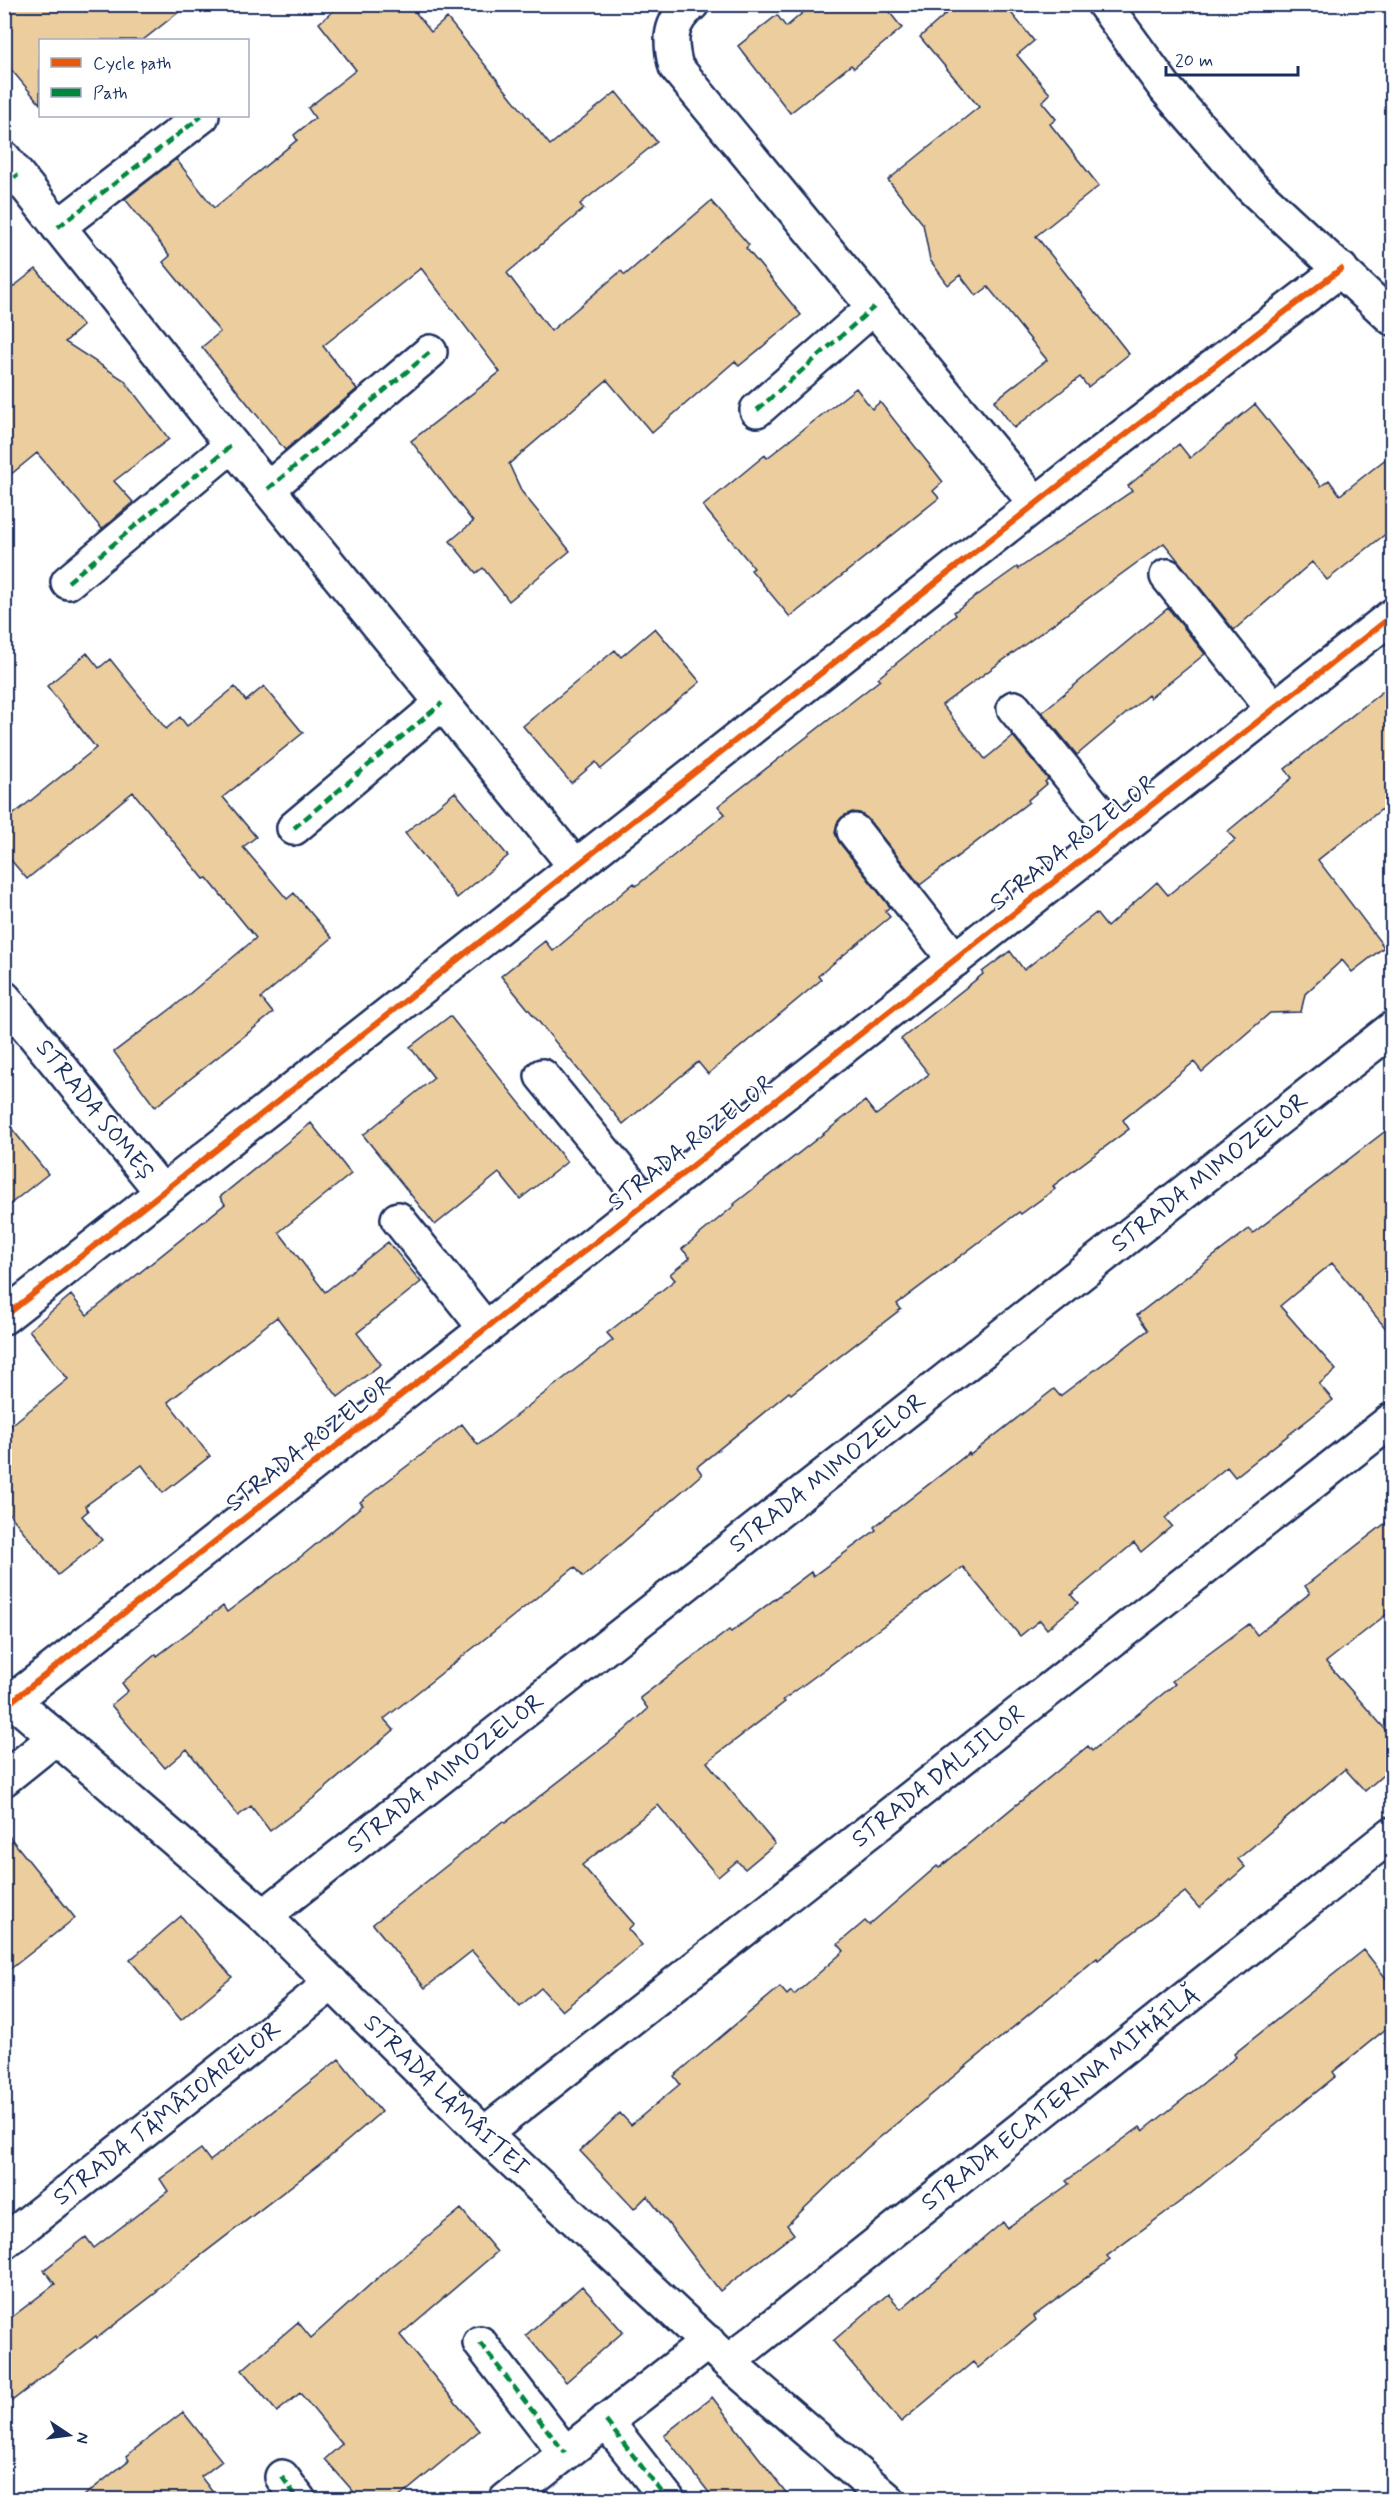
<svg xmlns="http://www.w3.org/2000/svg" width="1397" height="2504" font-family="Mynerve,sans-serif">
  <rect width="100%" height="100%" fill="#fff"/>
  <filter id="ink" filterUnits="userSpaceOnUse"><feTurbulence type="fractalNoise" baseFrequency=".0167" numOctaves="2"/><feDisplacementMap in="SourceGraphic" scale="12" xChannelSelector="R" yChannelSelector="G"/><feConvolveMatrix kernelMatrix="1 2 1 2 8 2 1 2 1" color-interpolation-filters="sRGB"/></filter>
  <g filter="url(#ink)">
    <path fill="#eccd9e" stroke="#1b2f5e" stroke-width="1.5" d="M4,4H189L143,40H40V104L4,61Z
      M342,4H409L431,32L447,18L550,145L616,92L657,142L580,204L584,209L507,273L551,331L621,271L625,275L711,201L749,245L746,248L801,315L739,366L735,361L652,433L607,380L509,464L522,492L570,551L509,601L483,568L476,573L450,541L473,522L411,441L500,372L421,268L323,346L357,389L285,450L202,347L220,332L163,262L170,256L125,199L176,159L214,208L297,140L294,135L315,118L308,108L356,70L319,23Z
      M813,4H883L902,28L854,68L851,65L790,113L738,46L777,15L786,27Z
      M957,4H1004L1034,41L1017,55L1050,94L1042,102L1056,119L1050,124L1099,186L1036,236L1129,354L1088,387L1080,377L1014,428L994,401L1047,360L988,287L976,296L960,275L948,285L930,260L923,224L888,180L979,107L920,37Z
      M36,269L83,326L65,342L124,380L169,439L114,481L133,502L102,529L37,453L4,480V294Z
      M856,388L872,409L880,402L943,482L933,491L939,498L790,617L751,570L754,568L703,506L765,455L767,458Z
      M1255,404L1321,486L1329,480L1340,495L1392,454V529L1327,580L1312,562L1234,630L1164,543L942,705L985,759L1013,736L1048,779L1045,782L1047,784L1028,800L1029,802L920,885L868,819L860,813L852,812L842,817L837,823L835,833L839,842L890,907L885,911L890,917L818,976L821,980L708,1074L698,1062L623,1124L501,976L545,941L553,951L634,883L636,886L725,814L718,806L880,680L878,678L956,615L954,612L1017,567L1018,569L1132,491L1128,486L1179,444L1190,458Z
      M1168,608L1205,654L1150,698L1148,695L1077,755L1042,712Z
      M655,628L700,682L630,741L632,743L601,769L596,762L571,783L523,726L615,650L621,657Z
      M87,653L99,668L110,659L166,729L180,717L187,726L235,687L246,701L264,686L303,733L223,797L256,837L243,847L287,899L294,893L332,938L261,998L273,1013L155,1107L114,1052L176,1005L256,938L207,878L204,879L133,792L27,879L4,852V822L96,748L47,686Z
      M1392,684V801L1318,860L1384,947L1352,972L1342,960L1305,994L1301,1012L1270,1013L1202,1072L1194,1062L1123,1120L1129,1129L1053,1186L1055,1189L1021,1214L1019,1212L897,1304L901,1309L791,1394L789,1392L697,1467L702,1474L583,1577L575,1567L384,1719L394,1730L315,1797L270,1831L251,1806L238,1816L187,1749L165,1768L111,1705L128,1691L122,1683L156,1654L157,1656L223,1606L227,1612L303,1555L363,1505L360,1502L462,1424L478,1445L613,1340L607,1333L675,1280L670,1274L690,1258L682,1249L735,1205L734,1204L865,1101L876,1115L929,1074L901,1039L983,974L982,972L1010,951L1024,970L1096,913L1107,927L1157,882L1168,895L1235,840L1228,831L1292,778L1285,769Z
      M455,792L508,856L457,898L405,833Z
      M450,1016L567,1162L520,1199L499,1173L435,1225L363,1135L434,1078L410,1047Z
      M4,1119L48,1174L4,1209Z
      M311,1123L351,1174L279,1232L325,1292L388,1242L421,1282L357,1333L381,1364L338,1397L277,1317L168,1402L210,1456L163,1493L142,1465L85,1506L88,1511L82,1516L102,1540L58,1575L4,1507V1431L68,1379L29,1330L71,1295L87,1315L225,1204L220,1197Z
      M1392,1126V1336L1332,1263L1280,1306L1336,1370L1319,1384L1333,1400L1235,1477L1227,1467L1165,1518L1172,1526L1141,1552L1134,1543L1071,1595L1078,1603L1047,1629L1040,1620L1020,1636L963,1567L783,1700L785,1702L707,1762L775,1844L745,1869L737,1861L718,1877L658,1805L582,1865L634,1924L628,1929L642,1945L562,2011L541,1988L520,2006L472,1951L425,1988L373,1924L503,1821L505,1823L624,1731L648,1709L640,1698L729,1630L731,1632L811,1572L813,1576L876,1530L874,1527L969,1453L970,1455L1054,1389L1060,1396L1148,1330L1137,1315L1249,1229L1253,1233Z
      M1392,1518V1610L1326,1662L1392,1737V1767L1365,1791L1345,1769L1238,1859L1245,1867L1199,1908L1185,1892L1098,1960L1097,1958L867,2148L787,2225L794,2234L720,2291L647,2196L634,2209L580,2151L620,2113L631,2125L680,2084L674,2076L780,1987L787,1995L791,1991L794,1995L844,1951L838,1944L865,1921L869,1925L937,1866L939,1868L1088,1746L1092,1751L1175,1684L1172,1681L1249,1624L1257,1635L1310,1593L1305,1586Z
      M4,1830L75,1918L4,1974Z
      M181,1916L232,1977L181,2020L130,1960Z
      M1364,1950L1392,1986V2024L1333,2072L1336,2076L1189,2195L1107,2256L1110,2260L1034,2316L1036,2320L978,2368L973,2362L901,2422L833,2341L888,2294L901,2309L1003,2222L1007,2228L1069,2184L1066,2181L1140,2127L1143,2131L1236,2057L1234,2054Z
      M339,2059L381,2112L325,2160L156,2290L157,2292L97,2338L96,2336L4,2407V2323L55,2284L44,2270L86,2237L94,2248L168,2191L160,2179L201,2149L210,2161Z
      M461,2209L497,2252L400,2335L479,2431L397,2499H360L325,2459L342,2444L300,2393L277,2412L242,2370L298,2322L311,2338L383,2273Z
      M582,2286L623,2332L566,2382L526,2335Z
      M712,2397L791,2499H714L664,2435Z
      M183,2412L222,2461L201,2477L218,2499H80L129,2460L126,2456Z"/>
    <g fill="none" stroke-linecap="round" stroke-linejoin="round">
      <g stroke="#1b2f5e" stroke-width="38">
        <g id="minor">
          <path d="M692,4C669,22 669,41 676,67L1036,504"/>
          <path d="M1104,4L1166,89L1252,188L1392,318"/>
          <path d="M4,158L232,445L576,867"/>
          <path d="M58,227L202,116"/>
          <path d="M757,410L874,307"/>
          <path d="M268,489L430,352"/>
          <path d="M1167,576L1273,709"/>
          <path d="M68,582L232,445"/>
          <path d="M1014,708L1116,833"/>
          <path d="M294,828L442,703"/>
          <path d="M854,831L955,960"/>
          <path id="s1" d="M4,998L162,1192"/>
          <path d="M542,1076L646,1203"/>
          <path d="M398,1219L486,1329"/>
          <path d="M4,1317L1071,476L1341,269"/>
          <path id="s2" d="M4,1693L264,1916L484,2134L728,2362L888,2500"/>
          <path d="M12,1701L1392,616"/>
          <path d="M4,1779L55,1738"/>
          <path id="s3" d="M264,1916L1392,1029"/>
          <path id="s4" d="M484,2134L1392,1420"/>
          <path id="s5" d="M4,2242L332,1983"/>
          <path d="M480,2343L565,2453"/>
          <path id="s6" d="M728,2362L1392,1834"/>
          <path d="M606,2421L668,2500"/>
          <path d="M282,2477L299,2500"/>
          <path d="M506,2500L708,2342"/>
        </g>
      </g>
      <use href="#minor" stroke="#fff" stroke-width="33"/>
      <path stroke="#00873e" stroke-width="4.5" stroke-dasharray="9 4.5" stroke-linecap="butt" d="M4,186L18,175
        M58,227L202,116
        M757,410L874,307
        M268,489L430,352
        M68,582L232,445
        M294,828L442,703
        M480,2343L565,2453
        M606,2421L668,2500
        M282,2477L299,2500"/>
      <g stroke="#fff" stroke-width="10">
        <path id="cycleway" d="M4,1317L1071,476L1341,269
          M12,1701L1392,616"/>
      </g>
      <use href="#cycleway" stroke="#e8590c" stroke-width="6"/>
    </g>
  </g>
  <g text-anchor="middle" dominant-baseline="central" stroke-width="4.5" stroke-linejoin="round" paint-order="stroke">
    <g font-size="24" fill="#1b2f5e" stroke="#fff">
      <text transform="translate(1073 844) rotate(-38)">STRADA ROZELOR</text>
      <text stroke="none"><textPath href="#s1" startOffset="144">STRADA SOMEȘ</textPath></text>
      <text transform="translate(691 1144) rotate(-38)">STRADA ROZELOR</text>
      <text stroke="none"><textPath href="#s3" startOffset="1203">STRADA MIMOZELOR</textPath></text>
      <text transform="translate(309 1445) rotate(-38)">STRADA ROZELOR</text>
      <text stroke="none"><textPath href="#s3" startOffset="717">STRADA MIMOZELOR</textPath></text>
      <text stroke="none"><textPath href="#s3" startOffset="231">STRADA MIMOZELOR</textPath></text>
      <text stroke="none"><textPath href="#s4" startOffset="578">STRADA DALIILOR</textPath></text>
      <text stroke="none"><textPath href="#s2" startOffset="598">STRADA LĂMÂIȚEI</textPath></text>
      <text stroke="none"><textPath href="#s6" startOffset="424">STRADA ECATERINA MIHĂILĂ</textPath></text>
      <text stroke="none"><textPath href="#s5" startOffset="208">STRADA TĂMÂIOARELOR</textPath></text>
    </g>
  </g>
  <rect width="1397" height="2504" fill="none" stroke="#fff" stroke-width="24"/>
  <rect x="12" y="12" width="1373" height="2480" fill="none" stroke="#1b2f5e" stroke-width="2" filter="url(#ink)"/>
  <rect x="39" y="39" width="210" height="78" fill="#ffffff" stroke="#a4acbf" stroke-width="1.5"/>
  <rect x="51" y="58" width="30" height="9" fill="#e8590c" stroke="#a4acbf" stroke-width="1.5"/>
  <text x="93" y="69" font-size="18" fill="#1b2f5e">Cycle path</text>
  <rect x="51" y="88" width="30" height="9" fill="#00873e" stroke="#a4acbf" stroke-width="1.5"/>
  <text x="93" y="99" font-size="18" fill="#1b2f5e">Path</text>
  <g transform="translate(69 2435) rotate(103)" stroke="#ffffff" stroke-width="4.5" paint-order="stroke">
  <path d="M0-4.5L10 22L0 15L-10 22Z" fill="#1b2f5e"/>
  <text y="-9" font-size="16" font-weight="bold" text-anchor="middle" fill="#1b2f5e">N</text>
  </g>
  <path d="M1166 66v9h132v-9" fill="none" stroke="#1b2f5e" stroke-width="3"/>
  <text x="1175" y="66" font-size="18" fill="#1b2f5e" stroke="#ffffff" stroke-width="4.5" paint-order="stroke">20 m</text>
</svg>
